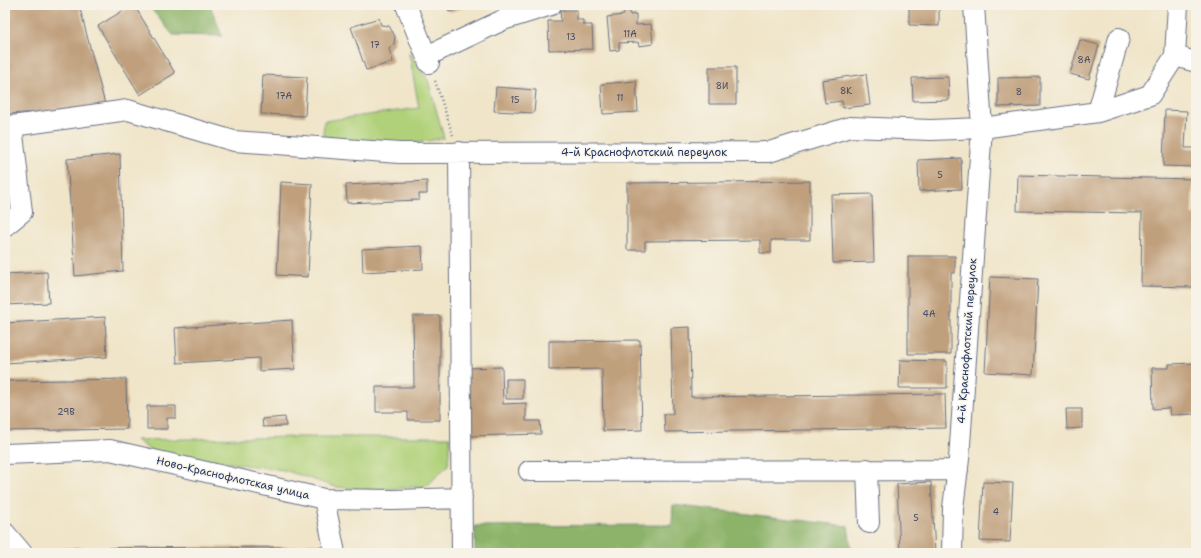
<svg xmlns="http://www.w3.org/2000/svg" width="1201" height="558" font-family="'Shantell Sans',sans-serif">
  <rect width="100%" height="100%" fill="#f7f3e8"/>
  <filter id="ink" filterUnits="userSpaceOnUse"><feTurbulence type="fractalNoise" baseFrequency=".025" numOctaves="2"/><feDisplacementMap in="SourceGraphic" scale="8" xChannelSelector="R" yChannelSelector="G"/><feConvolveMatrix kernelMatrix="1 2 1 2 8 2 1 2 1" color-interpolation-filters="sRGB"/></filter>
  <filter id="wash" filterUnits="userSpaceOnUse"><feTurbulence type="fractalNoise" baseFrequency=".012" numOctaves="4" result="noise"/><feDisplacementMap in="SourceGraphic" scale="16" xChannelSelector="R" yChannelSelector="G"/><feGaussianBlur stdDeviation="0.9" result="paint"/><feColorMatrix in="noise" values="0 0 0 0 0 0 0 0 0 0 0 0 0 0 0 0 0 1.4 0 .05"/><feComposite in="paint" operator="in"/></filter>
  <g filter="url(#wash)">
    <rect width="100%" height="100%" fill="#f0e5c9"/>
    <path fill="#b0d179" stroke="#66806c" d="M409,53L428,80L444,138L406,145L352,141L323,136L324,121L419,108Z
      M298,437H450L448,465L427,486L376,490L336,487L284,470L154,453L136,440Z"/>
    <path fill="#8cb369" stroke="#547164" d="M148,5H210L222,36L173,35Z
      M673,505L848,526L852,553H475V526L672,525Z"/>
    <g id="blocks">
      <path fill="#bf9f7b" d="M5,5H79L106,108L5,114Z
        M132,5H134L175,73L140,95L98,26Z
        M447,5H471L449,12Z
        M909,5H939V26L909,25Z
        M560,10H577V20H583V25H592L593,49L549,50L548,21H561Z
        M623,10H630V15L636,14V25L651,24L653,44L639,46L638,42L619,43V50L610,51L607,17L624,15Z
        M379,18L381,25L389,26L395,36L394,44L389,49L393,62L366,70L351,27Z
        M1080,40L1099,45L1089,79L1070,74Z
        M709,67H736V104H709Z
        M866,74L870,105L843,108L842,101L825,103L822,80Z
        M263,75L307,77L305,116L261,114Z
        M948,77L949,100L913,101L912,78Z
        M1040,77V106L998,107V78Z
        M636,81L638,112L603,114L601,84Z
        M496,87L536,90L534,113L494,111Z
        M1165,110L1187,111L1185,148H1196V167L1163,166Z
        M120,154L123,271L75,276L67,159Z
        M961,158L962,189L919,191L918,160Z
        M1018,175L1193,179L1192,214H1196V287L1141,286L1142,213L1017,211Z
        M427,181V194H419V200L347,203L346,185Z
        M810,181V240H771V253H760V240L645,241V250H627V183Z
        M281,182L312,184L308,277L277,275Z
        M872,194L874,262L833,263L831,195Z
        M422,246L423,269L363,272L362,249Z
        M908,256H955V273H951V354H908Z
        M47,272L49,303L5,305V274Z
        M990,277L1038,279L1033,375L985,372Z
        M413,316H440V420H408V412H376V387H414Z
        M105,317L107,357L5,363V323Z
        M292,320L295,369L259,371V358L177,363L175,328Z
        M690,327L691,397L945,394L946,428L665,432L664,414H673L671,328Z
        M640,340L642,430L603,431L602,369L549,370V341Z
        M900,360L947,361V388H899Z
        M1196,363V414L1170,415L1169,408L1153,409L1152,368H1169V364Z
        M502,367L503,404L526,403V421H540L541,434L469,436L467,368Z
        M126,379L127,429L5,431V394H7V381Z
        M506,379H523V399H506Z
        M147,406H176V418H167V429H147Z
        M1066,409H1082V428L1067,429Z
        M285,417L286,426L263,427L262,419Z
        M931,482L935,553H900L897,484Z
        M983,482L1013,483L1010,542L980,541Z
        M322,547V553H60V548Z"/>
    </g>
  </g>
  <g filter="url(#ink)">
    <use href="#blocks" fill-opacity="0" stroke="#666f83" stroke-width="1"/>
    <g fill="none" stroke-linecap="round" stroke-linejoin="round">
      <g stroke="#666f83" stroke-width="22">
        <path id="minor" d="M406,5L429,63
          M427,56L503,20L551,5
          M1175,56L1178,5
          M1098,112L1119,38
          M5,125L12,126L128,110L234,141L399,153L769,152L850,127L931,130L982,128L1098,112L1150,95L1175,56L1196,62
          M459,152L462,553
          M5,226L22,212L12,126
          M5,454L110,450L324,499L393,500L462,498
          M867,469L869,523
          M529,471L958,470
          M324,499L335,553
          M5,533L22,553
          M952,553L953,508L959,459L982,128L974,5"/>
      </g>
      <path stroke="#666f83" stroke-width="2.5" stroke-dasharray="1 3" stroke-linecap="butt" d="M435,81L453,135"/>
      <use href="#minor" stroke="#fff" stroke-width="20"/>
    </g>
  </g>
  <g text-anchor="middle" dominant-baseline="central" stroke-width="3" stroke-linejoin="round" paint-order="stroke">
    <g font-size="9" fill="#444b65">
      <text x="630" y="34">11А</text>
      <text x="571" y="37">13</text>
      <text x="375" y="45">17</text>
      <text x="1084" y="60">8А</text>
      <text x="722" y="86">8И</text>
      <text x="846" y="91">8К</text>
      <text x="1019" y="92">8</text>
      <text x="284" y="96">17А</text>
      <text x="620" y="98">11</text>
      <text x="515" y="100">15</text>
      <text x="940" y="175">5</text>
      <text x="929" y="314">4А</text>
      <text x="66" y="412">29В</text>
      <text x="996" y="512">4</text>
      <text x="916" y="518">5</text>
    </g>
    <g font-size="11" fill="#1b2f5e" stroke="#f7f3e8">
      <text x="644" y="152">4-й Краснофлотский переулок</text>
      <text transform="translate(967 341) rotate(-86)">4-й Краснофлотский переулок</text>
      <text transform="translate(233 478) rotate(13)">Ново-Краснофлотская улица</text>
    </g>
  </g>
  <rect width="1201" height="558" fill="none" stroke="#f7f3e8" stroke-width="20"/>
</svg>
